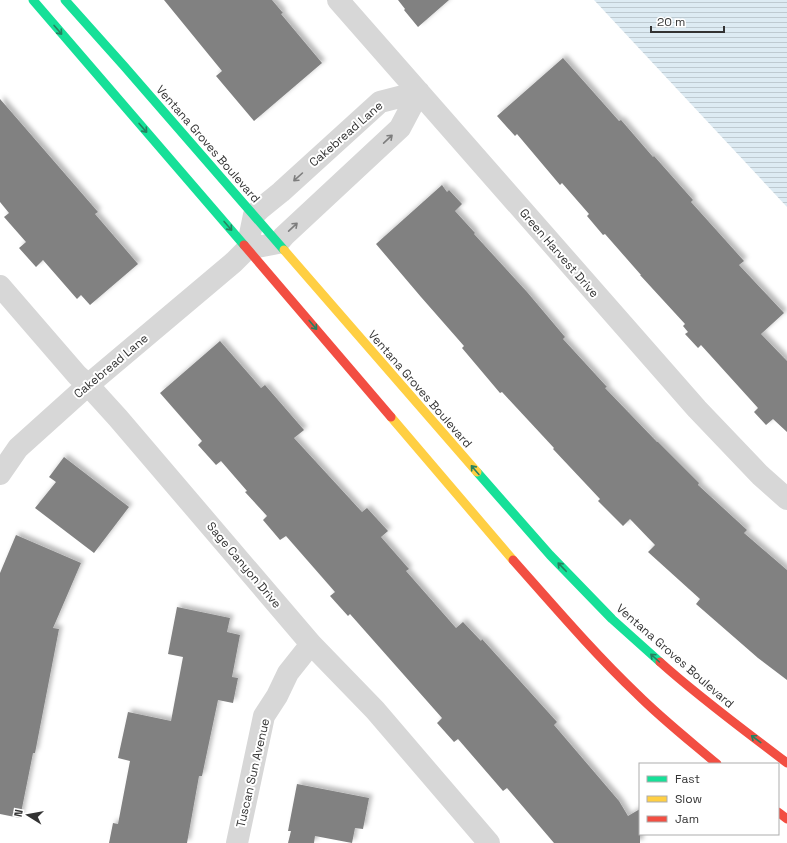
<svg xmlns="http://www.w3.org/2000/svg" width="787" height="843" font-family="'Space Grotesk',sans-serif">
  <defs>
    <pattern id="water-rules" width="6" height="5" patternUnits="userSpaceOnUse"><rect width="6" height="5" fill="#ddebf3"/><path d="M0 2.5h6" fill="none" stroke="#becad1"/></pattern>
    <filter id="shadow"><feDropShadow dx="3.5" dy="-3.5" stdDeviation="2" flood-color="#0004"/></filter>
  </defs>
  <rect width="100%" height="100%" fill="#fff"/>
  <path fill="url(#water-rules)" d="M594,0H787V207Z"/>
  <path fill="#818181" filter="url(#shadow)" d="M164,0H272L283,13L281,14L322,63L254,121L216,76L222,71Z
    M398,0H449L418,27L404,10L405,9Z
    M563,58L619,121L621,120L653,157L654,156L693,200L691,202L744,261L739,265L784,313L761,334L787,361V432L773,419L766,425L754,412L758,408L701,345L698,348L685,334L688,332L683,326L685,324L640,275H641L605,234L603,235L587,216L589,214L562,183L560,185L517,134L515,136L497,116Z
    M0,99L98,212L95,214L138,264L90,305L81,295L77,299L43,260L36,267L19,248L26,242L4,217L9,213L0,202Z
    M442,185L447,192L449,190L462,204L455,211L475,233L474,234L527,292L565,337L563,339L607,387L605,388L657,442H658L699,483L698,485L747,530L744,533L787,570V680L758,658L696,604L700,599L648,552L655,545L630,519L623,526L598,501L600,499L553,449L554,448L502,392L500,393L462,348L464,346L421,297L376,244Z
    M220,341L261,388L265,385L304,430L294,438L362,512L367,508L388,531L381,537L409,569L406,571L456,628L463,622L481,641L482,639L557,722L554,725L619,801L628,816L640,809V843H554L507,788L503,791L458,739L454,742L437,723L442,718L350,614L348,616L330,596L335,592L286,536L280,540L263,520L267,516L245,492L247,491L221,461L216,465L198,445L202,441L160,393Z
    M64,457L129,507L94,553L35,508L56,482L49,477Z
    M16,535L81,563L53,628L59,629L35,753H33L20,818L0,814V573Z
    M177,607L230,618L227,632L240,635L232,677L238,678L233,703L218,700L202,776H199L187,843H109L113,823L118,824L130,761L118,758L128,712L171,721L183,657L168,654Z
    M297,784L369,798L363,829L355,828L352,843L315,836L314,843H288L291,831H288Z"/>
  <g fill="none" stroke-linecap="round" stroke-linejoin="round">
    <path stroke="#d7d7d7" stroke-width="22" d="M338,0L697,409L760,475L787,499
      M247,249L278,243L284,236L400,128L419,92
      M0,286L77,375L88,385L118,418L311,644L375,710L489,843
      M0,474L18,448L88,385L234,262L247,249L254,215L260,209L281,192L380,102L419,92
      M237,843L264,716L277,696L288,673L311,644"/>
    <path stroke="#16e098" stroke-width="9" d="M33,0L244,245
      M65,0L124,66L284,250
      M477,472L550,555L612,619L660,662"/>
    <path stroke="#ffcf43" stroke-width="9" d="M284,250L477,472
      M391,417L513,560"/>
    <path stroke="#f24e42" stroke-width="9" d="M244,245L391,417
      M513,560C553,605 593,652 637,694C662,719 690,741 717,764
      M660,662C700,698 744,730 787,763
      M778,812L787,819"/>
  </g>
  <defs><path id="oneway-shaft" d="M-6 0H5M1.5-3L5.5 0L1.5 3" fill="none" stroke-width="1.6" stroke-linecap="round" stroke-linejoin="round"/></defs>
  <g stroke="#268160">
    <use href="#oneway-shaft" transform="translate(58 30) rotate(49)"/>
    <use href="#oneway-shaft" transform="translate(143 128) rotate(49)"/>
    <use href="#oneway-shaft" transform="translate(228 226) rotate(49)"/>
    <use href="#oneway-shaft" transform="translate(313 325) rotate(50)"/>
    <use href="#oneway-shaft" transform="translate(475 470) rotate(-131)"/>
    <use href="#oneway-shaft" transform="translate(562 567) rotate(-134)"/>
    <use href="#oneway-shaft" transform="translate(655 658) rotate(-138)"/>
    <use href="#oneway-shaft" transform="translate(756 739) rotate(-143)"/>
  </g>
  <g stroke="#7d7d7d">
    <use href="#oneway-shaft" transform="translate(388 139) rotate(-43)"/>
    <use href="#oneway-shaft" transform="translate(298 177) rotate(138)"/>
    <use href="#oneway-shaft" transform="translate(293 227) rotate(-43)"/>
  </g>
  <g text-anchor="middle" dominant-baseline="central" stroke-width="4" stroke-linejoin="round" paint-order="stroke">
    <g font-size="12" fill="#333" stroke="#fff">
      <text transform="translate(346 134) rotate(-41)">Cakebread Lane</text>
      <text transform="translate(208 144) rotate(49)">Ventana Groves Boulevard</text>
      <text transform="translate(559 253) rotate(49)">Green Harvest Drive</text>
      <text transform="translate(111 366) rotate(-40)">Cakebread Lane</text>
      <text transform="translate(420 389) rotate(49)">Ventana Groves Boulevard</text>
      <text transform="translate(244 565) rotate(50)">Sage Canyon Drive</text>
      <text transform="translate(675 656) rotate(41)">Ventana Groves Boulevard</text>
      <text transform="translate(253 773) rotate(-77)">Tuscan Sun Avenue</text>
    </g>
  </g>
  <rect x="639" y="763" width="140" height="72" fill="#ffffff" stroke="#adadad"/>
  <rect x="647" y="776" width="20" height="6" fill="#16e098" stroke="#adadad"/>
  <text x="675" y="783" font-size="12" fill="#333333">Fast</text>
  <rect x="647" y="796" width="20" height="6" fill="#ffcf43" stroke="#adadad"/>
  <text x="675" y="803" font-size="12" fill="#333333">Slow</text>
  <rect x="647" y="816" width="20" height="6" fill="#f24e42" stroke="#adadad"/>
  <text x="675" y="823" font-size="12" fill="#333333">Jam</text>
  <g transform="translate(28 815) rotate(281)" stroke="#ffffff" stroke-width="3" paint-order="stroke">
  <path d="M0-3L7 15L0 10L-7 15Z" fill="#333333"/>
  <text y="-6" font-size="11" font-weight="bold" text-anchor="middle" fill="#333333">N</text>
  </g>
  <path d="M651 26v6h73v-6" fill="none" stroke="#333333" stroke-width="2"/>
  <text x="657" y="26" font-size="12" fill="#333333" stroke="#ffffff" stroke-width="3" paint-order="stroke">20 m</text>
</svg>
